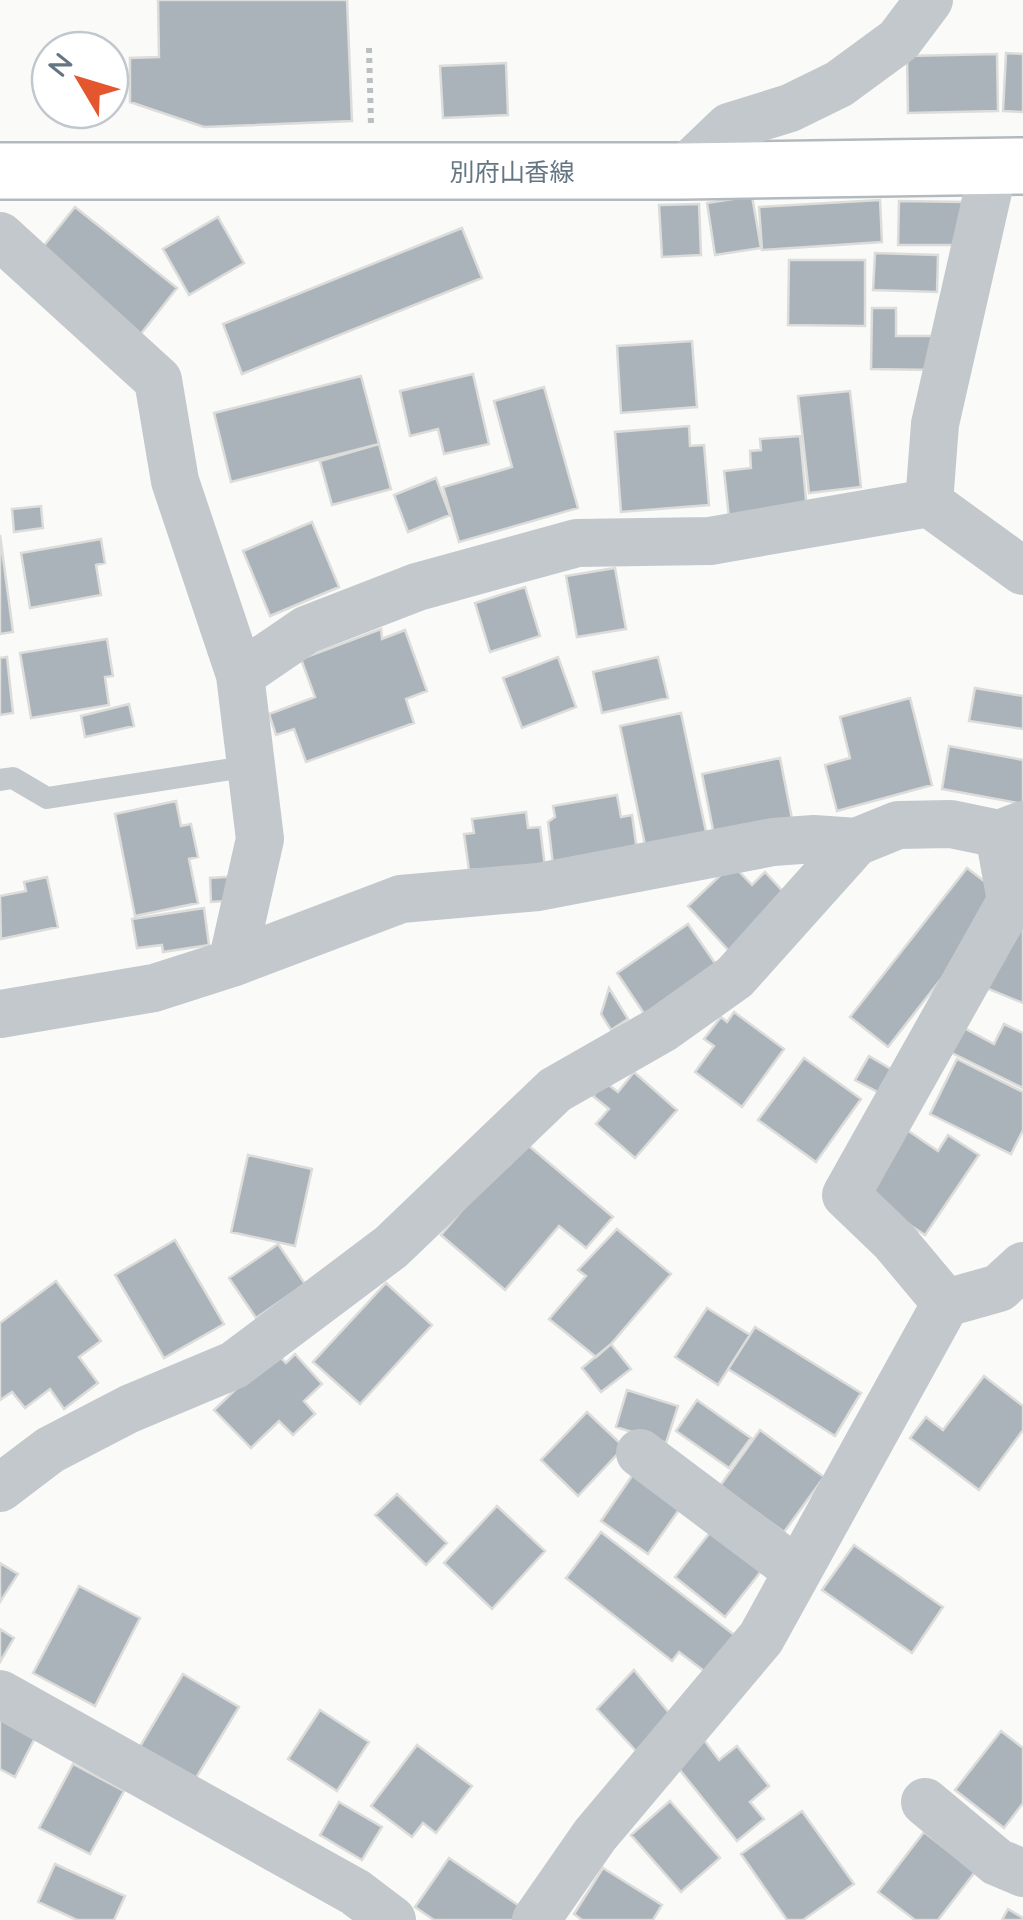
<svg xmlns="http://www.w3.org/2000/svg" width="1023" height="1920" font-family="Quicksand,'Noto Sans JP',sans-serif">
  <rect width="100%" height="100%" fill="#fafaf8"/>
  <path fill="#aab3b9" stroke="#dcdcda" stroke-width="2.5" d="M158,0H347L352,121L204,127L130,102V58L159,57Z
    M1006,53L1023,54V112L1003,111Z
    M997,54L998,111L908,113L907,56Z
    M506,63L508,115L443,118L440,66Z
    M752,196L761,248L715,255L707,203Z
    M880,200L882,242L762,250L759,207Z
    M899,201L965,202V245H898Z
    M699,204L701,255L662,257L659,205Z
    M75,207L177,288L140,335L38,253Z
    M218,217L244,263L189,295L163,249Z
    M462,228L482,278L242,374L223,324Z
    M875,253L938,255L937,292L873,290Z
    M789,260H865V326L788,325Z
    M872,308H896V336H935V370L871,369Z
    M692,341L697,407L621,413L617,346Z
    M473,374L489,444L444,454L438,429L410,436L400,391Z
    M361,376L379,444L231,482L214,413Z
    M544,387L578,508L459,542L443,487L512,467L494,401Z
    M850,391L861,487L809,493L798,396Z
    M689,426L690,446L704,445L709,505L621,512L615,432Z
    M800,436L807,510L729,518L724,471L751,468L750,451L761,450L760,439Z
    M379,444L391,489L332,505L320,461Z
    M436,478L450,515L408,532L394,495Z
    M41,506L43,528L14,532L12,509Z
    M312,522L339,587L270,616L243,551Z
    M0,535L13,632L0,634Z
    M101,539L105,563L96,565L101,595L30,608L21,553Z
    M615,568L626,629L577,637L566,576Z
    M525,587L540,636L490,652L475,603Z
    M381,629L382,639L405,630L427,691L406,699L414,723L306,762L294,729L276,735L269,714L315,697L301,659Z
    M107,639L113,676L105,677L109,705L31,718L20,653Z
    M7,657L13,713L0,715V658Z
    M558,657L576,707L522,728L503,678Z
    M658,657L668,698L602,713L593,672Z
    M975,688L1023,696V729L969,721Z
    M910,698L932,785L837,811L825,765L850,758L840,717Z
    M129,704L134,726L85,737L81,716Z
    M681,713L709,846L648,859L620,726Z
    M949,746L1023,760V804L942,789Z
    M780,758L793,824L715,840L702,774Z
    M617,795L621,817L632,815L637,851L553,865L548,822L555,817L553,806Z
    M176,801L181,826L191,824L198,857L189,859L198,903L135,916L115,814Z
    M526,812L528,828L540,827L545,867L469,870L464,834L474,833L472,819Z
    M732,864L752,885L765,872L788,897L729,951L688,906Z
    M967,868L1005,897L888,1047L850,1017Z
    M240,876L242,900L211,902L210,878Z
    M47,877L58,927L1,939L0,896L26,891L24,882Z
    M204,908L209,945L163,952L162,945L137,948L132,919Z
    M1023,923V1003L981,986Z
    M688,924L719,969L647,1018L617,973Z
    M609,988L628,1019L611,1030L601,1014Z
    M734,1012L784,1049L742,1107L695,1072L714,1046L704,1039L721,1017L727,1022Z
    M1004,1024L1023,1033V1088L950,1052L962,1027L994,1044Z
    M869,1056L904,1077L891,1099L855,1080Z
    M804,1058L861,1099L816,1162L758,1120Z
    M957,1059L1023,1092V1130L1011,1154L930,1114Z
    M634,1072L677,1110L635,1158L596,1124L609,1109L593,1096L605,1082L618,1092Z
    M907,1130L938,1151L948,1135L979,1155L925,1235L863,1194Z
    M522,1140L613,1217L586,1248L559,1226L505,1290L441,1235Z
    M248,1155L312,1169L295,1246L231,1232Z
    M617,1229L671,1274L611,1344L596,1357L549,1319L586,1276L578,1270Z
    M175,1240L224,1324L164,1358L115,1275Z
    M278,1244L305,1284L256,1318L229,1278Z
    M56,1281L101,1341L79,1357L98,1383L64,1409L50,1389L25,1408L12,1392L0,1400V1323Z
    M386,1283L432,1325L360,1404L313,1362Z
    M707,1308L750,1335L718,1385L675,1357Z
    M755,1327L861,1393L835,1436L728,1369Z
    M611,1344L631,1369L601,1392L582,1368Z
    M275,1352L286,1363L295,1354L322,1384L304,1401L315,1414L293,1435L279,1421L251,1448L214,1410Z
    M984,1376L1023,1406V1430L979,1490L910,1438L926,1417L943,1430Z
    M627,1390L678,1406L666,1443L616,1427Z
    M697,1400L751,1438L729,1468L676,1431Z
    M587,1412L624,1447L578,1496L541,1460Z
    M760,1430L824,1477L784,1532L720,1486Z
    M634,1473L681,1507L648,1554L601,1521Z
    M397,1494L447,1543L426,1565L375,1515Z
    M497,1506L545,1551L492,1609L444,1563Z
    M712,1530L762,1570L725,1617L675,1577Z
    M601,1532L737,1637L708,1674L679,1652L672,1661L566,1578Z
    M854,1545L943,1607L912,1653L822,1590Z
    M0,1563L18,1574L0,1602Z
    M79,1586L140,1618L95,1706L33,1673Z
    M0,1629L14,1638L0,1662Z
    M634,1670L670,1714L636,1751L597,1709Z
    M183,1674L239,1707L194,1781L139,1748Z
    M320,1710L369,1742L337,1791L288,1759Z
    M0,1717L36,1736L15,1777L0,1769Z
    M1001,1731L1023,1748V1803L1004,1828L955,1790Z
    M704,1740L719,1760L737,1746L769,1786L750,1802L764,1819L737,1841L675,1764Z
    M417,1745L472,1786L436,1833L423,1823L412,1837L371,1806Z
    M73,1764L124,1791L90,1854L39,1828Z
    M670,1801L720,1858L681,1892L631,1835Z
    M339,1802L382,1827L362,1860L320,1835Z
    M802,1811L854,1884L803,1920H787L741,1854Z
    M924,1832L975,1872L938,1920H915L878,1892Z
    M449,1858L521,1907L513,1920H434L415,1907Z
    M55,1864L125,1896L114,1920H77L38,1902Z
    M603,1868L662,1905L653,1920H582L574,1914Z
    M1008,1909L1023,1918V1920H1002Z"/>
  <g fill="none" stroke-linecap="round" stroke-linejoin="round">
    <g stroke="#b3babf" stroke-width="60">
      <path id="secondary" d="M0,171H683L1023,166"/>
    </g>
    <path stroke="#bbbfc2" stroke-width="6" stroke-dasharray="5 5" stroke-linecap="butt" d="M369,48L371,125"/>
    <path stroke="#c3c8cc" stroke-width="22" d="M0,780L13,778L47,798L251,766"/>
    <path stroke="#c3c8cc" stroke-width="48" d="M683,171L729,127L790,108L839,84L899,40L929,0
      M0,236L158,380L175,481L240,675L260,839L232,963
      M929,503L935,424L994,165
      M240,675L306,630L417,587L577,543L710,541L929,503L1023,571
      M0,1014L154,988L232,963L401,899L538,887L773,842L814,839L856,842
      M946,1303L894,1241L846,1195L1011,901L999,834
      M640,1453L796,1570
      M0,1488L50,1450L129,1409L234,1365L391,1247L555,1090L662,1029L735,977L856,842L898,825L951,824L999,834L1023,825
      M0,1694L355,1892L392,1920
      M925,1802L997,1862L1023,1873
      M536,1920L595,1835L761,1638L946,1303L999,1288L1023,1266"/>
    <use href="#secondary" stroke="#fff" stroke-width="55"/>
  </g>
  <g text-anchor="middle" dominant-baseline="central" stroke-width="10" stroke-linejoin="round" paint-order="stroke">
    <g font-size="25" fill="#657683" stroke="#fff">
      <text x="512" y="171">別府山香線</text>
    </g>
  </g>
  <g transform="translate(80 80) rotate(308)"><circle r="48" fill="#ffffff" stroke="#c1c8cd" stroke-width="2.5"/>
  <path d="M0-8L18 38L0 25L-18 38Z" fill="#e4572e"/>
  <text y="-15" font-size="28" font-weight="bold" text-anchor="middle" fill="#657683">N</text>
  </g>
</svg>
